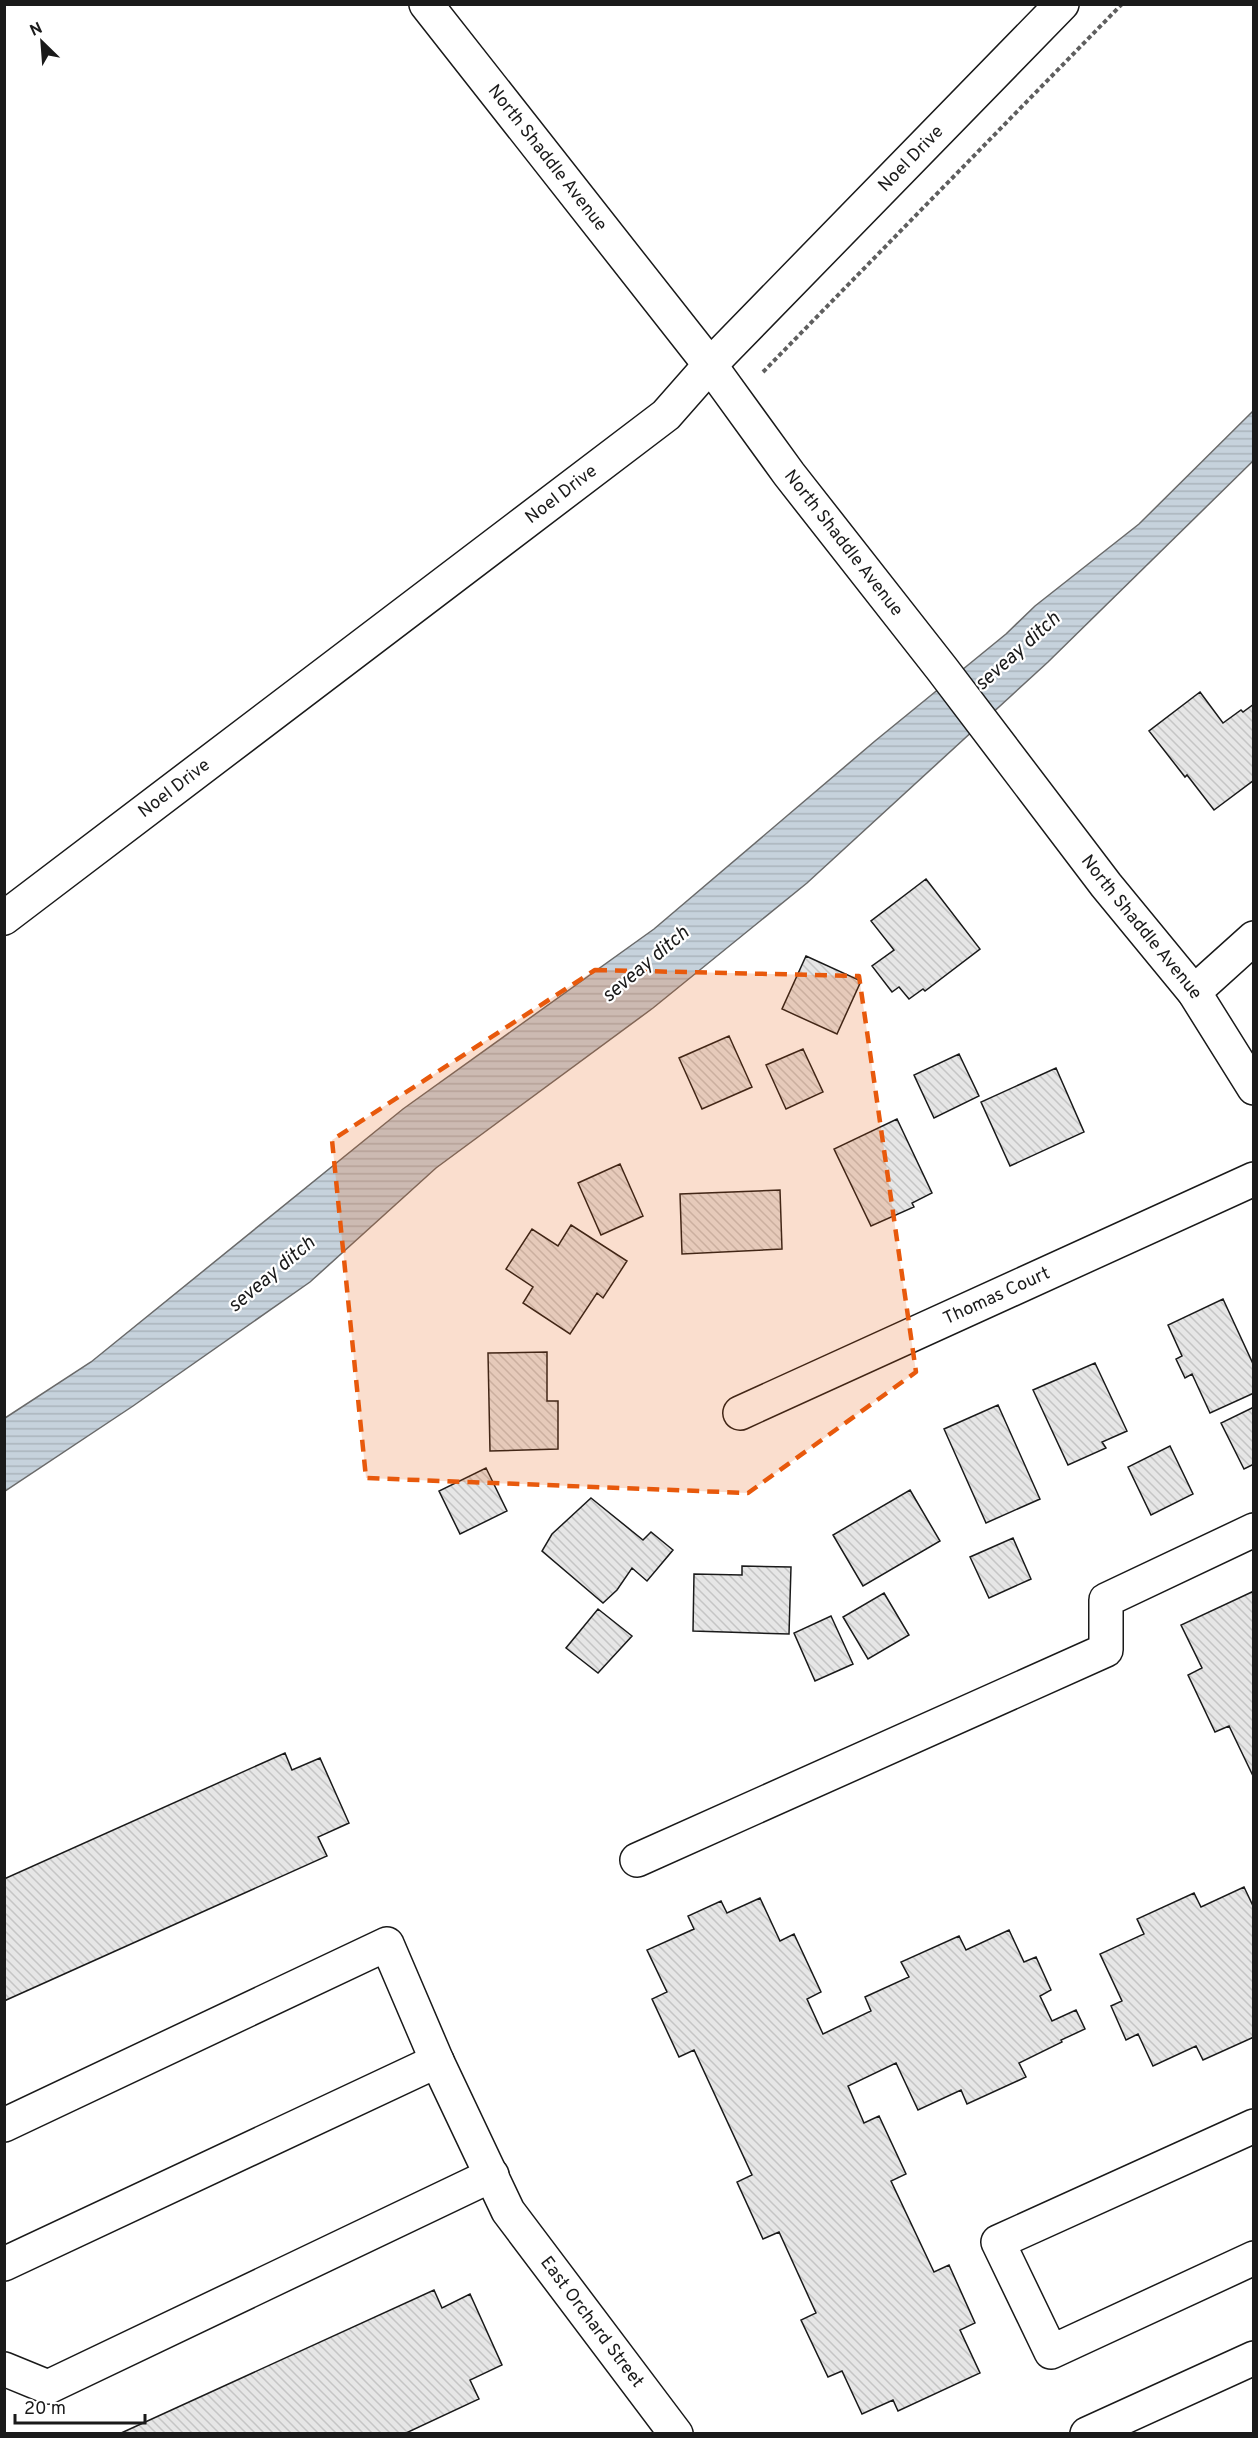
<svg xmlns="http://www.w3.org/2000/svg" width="1258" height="2438" font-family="Overpass,sans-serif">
  <defs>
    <pattern id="water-rules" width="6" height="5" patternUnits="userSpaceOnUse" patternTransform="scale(1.5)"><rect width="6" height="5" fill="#c6d2dc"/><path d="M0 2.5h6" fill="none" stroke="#aab4bc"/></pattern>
    <pattern id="building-back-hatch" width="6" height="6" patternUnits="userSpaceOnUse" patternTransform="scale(1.5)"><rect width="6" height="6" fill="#e6e6e6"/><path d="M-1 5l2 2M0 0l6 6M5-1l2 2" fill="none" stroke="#c5c5c5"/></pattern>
  </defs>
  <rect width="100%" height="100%" fill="#fff"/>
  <path fill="url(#water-rules)" stroke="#6a6a6a" stroke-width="1.5" d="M1253,411V461L1048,662L807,883L653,1008L436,1168L310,1282L133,1406L5,1491V1418L91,1362L403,1109L654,929L875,741L1006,634L1035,606L1139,524Z"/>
  <path fill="url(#building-back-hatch)" stroke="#1a1a1a" stroke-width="1.5" d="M1200,692L1223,723L1241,710L1243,712L1254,704V780L1214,810L1187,775L1185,777L1149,731Z
    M926,879L980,949L925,991L923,989L909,999L899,987L892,992L872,966L894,950L871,921Z
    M806,956L861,981L837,1034L782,1009Z
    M729,1036L752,1087L702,1109L679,1058Z
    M803,1049L823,1092L786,1109L766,1065Z
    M959,1054L979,1096L934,1118L914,1075Z
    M1056,1068L1084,1132L1010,1166L981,1102Z
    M897,1119L932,1193L912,1203L914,1207L871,1226L834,1149Z
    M620,1164L643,1216L601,1235L578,1183Z
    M780,1190L782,1249L682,1254L680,1194Z
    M571,1225L627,1261L603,1298L597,1293L570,1334L523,1303L533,1287L506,1269L532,1229L558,1246Z
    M1223,1299L1254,1366V1393L1210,1413L1192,1374L1185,1378L1176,1359L1182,1356L1168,1325Z
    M547,1352V1401H558V1449L490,1451L488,1353Z
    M1095,1363L1127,1431L1102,1442L1106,1448L1068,1465L1033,1390Z
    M998,1405L1040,1499L986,1523L944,1429Z
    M1254,1407V1464L1244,1469L1221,1423Z
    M1170,1446L1193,1494L1151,1515L1128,1467Z
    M486,1468L507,1511L460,1534L439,1491Z
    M910,1490L940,1541L863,1586L833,1535Z
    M591,1498L643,1540L651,1532L673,1550L647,1581L632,1568L617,1590L603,1603L542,1551L552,1534Z
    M1013,1538L1031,1579L989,1598L970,1557Z
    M742,1566L791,1567L789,1634L693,1631L694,1574L742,1575Z
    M1254,1591V1778L1229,1726L1215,1732L1188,1675L1202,1668L1181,1625Z
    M884,1593L909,1635L868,1659L843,1617Z
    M598,1609L632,1636L598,1673L566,1648Z
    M831,1616L853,1664L815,1681L794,1633Z
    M285,1753L292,1770L320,1758L349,1823L318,1837L327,1856L4,2001V1879Z
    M1244,1887L1254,1908V2037L1203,2060L1196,2046L1153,2066L1138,2034L1126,2040L1111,2006L1122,2001L1100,1954L1144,1934L1137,1919L1194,1893L1201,1907Z
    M760,1898L780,1941L794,1934L821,1992L807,1999L823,2034L871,2011L865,1997L909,1977L901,1962L959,1936L966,1950L1009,1930L1024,1962L1036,1957L1051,1990L1040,1996L1052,2021L1076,2010L1085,2029L1061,2040L1062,2042L1019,2063L1026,2077L967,2104L961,2090L918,2110L896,2063L848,2086L864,2123L879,2116L906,2174L891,2181L934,2272L949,2265L975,2323L960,2330L980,2373L898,2411L893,2400L862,2414L842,2371L828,2377L801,2320L816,2313L779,2232L763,2239L737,2182L752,2175L694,2050L679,2057L652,1999L667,1992L647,1950L694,1929L688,1916L721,1901L727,1913Z
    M434,2290L442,2308L470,2294L502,2365L470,2380L479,2399L404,2434H119Z"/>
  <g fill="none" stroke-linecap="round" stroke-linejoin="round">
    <g stroke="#1a1a1a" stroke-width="36">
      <g id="minor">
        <path id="s1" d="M426,4L710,365L789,474L942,669L1106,885L1194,992L1254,1088"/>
        <path id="s2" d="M4,918L666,415L710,365L1062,4"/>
        <path d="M1194,992L1254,938"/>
        <path id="s3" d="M740,1413L1254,1179"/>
        <path d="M637,1860L1106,1650V1600L1254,1530"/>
        <path id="s4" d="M4,2125L387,1944L437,2061L508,2211L676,2434"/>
        <path d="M1254,2126L998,2242L1051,2352L1254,2258"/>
        <path d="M4,2264L437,2061"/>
        <path d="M4,2369L48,2387L492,2175"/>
        <path d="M1087,2434L1254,2358"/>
      </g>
    </g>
    <path stroke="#5f5f5f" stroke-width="4" stroke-dasharray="4.5 3" stroke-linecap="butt" d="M763,372L1122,4"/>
    <use href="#minor" stroke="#fff" stroke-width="33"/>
  </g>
  <path fill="#e8590c" fill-opacity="0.2" stroke="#e8590c" stroke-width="4.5" stroke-dasharray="12 8" stroke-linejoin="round" d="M595,970L859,976L916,1372L748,1493L366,1478L332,1140Z"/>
  <g text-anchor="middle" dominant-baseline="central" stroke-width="4.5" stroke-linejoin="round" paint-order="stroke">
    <g font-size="18" fill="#1a1a1a" stroke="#fff">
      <text stroke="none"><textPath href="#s2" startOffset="1186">Noel Drive</textPath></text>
      <text stroke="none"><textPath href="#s1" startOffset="196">North Shaddle Avenue</textPath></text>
      <text stroke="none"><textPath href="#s2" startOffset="700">Noel Drive</textPath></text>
      <text stroke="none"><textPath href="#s1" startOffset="682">North Shaddle Avenue</textPath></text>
      <text stroke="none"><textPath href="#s2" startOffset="214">Noel Drive</textPath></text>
      <text stroke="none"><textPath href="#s1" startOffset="1168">North Shaddle Avenue</textPath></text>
      <text stroke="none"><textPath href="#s3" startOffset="282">Thomas Court</textPath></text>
      <text stroke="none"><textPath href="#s4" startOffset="856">East Orchard Street</textPath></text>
    </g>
    <g font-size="20" font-style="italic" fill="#1a1a1a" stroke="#fff">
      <text transform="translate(1018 652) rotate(-42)">seveay ditch</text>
      <text transform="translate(646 965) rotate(-40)">seveay ditch</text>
      <text transform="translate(272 1275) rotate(-40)">seveay ditch</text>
    </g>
  </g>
  <rect width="1258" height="2438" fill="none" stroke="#1a1a1a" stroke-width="12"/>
  <g transform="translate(42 42) rotate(335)" stroke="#ffffff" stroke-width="4.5" paint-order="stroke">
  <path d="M0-4.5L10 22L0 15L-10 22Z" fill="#1a1a1a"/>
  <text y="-9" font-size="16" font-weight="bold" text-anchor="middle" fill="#1a1a1a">N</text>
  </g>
  <path d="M15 2414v9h130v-9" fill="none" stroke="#1a1a1a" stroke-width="3"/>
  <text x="24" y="2414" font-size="18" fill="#1a1a1a" stroke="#ffffff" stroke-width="4.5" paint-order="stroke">20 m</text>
</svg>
